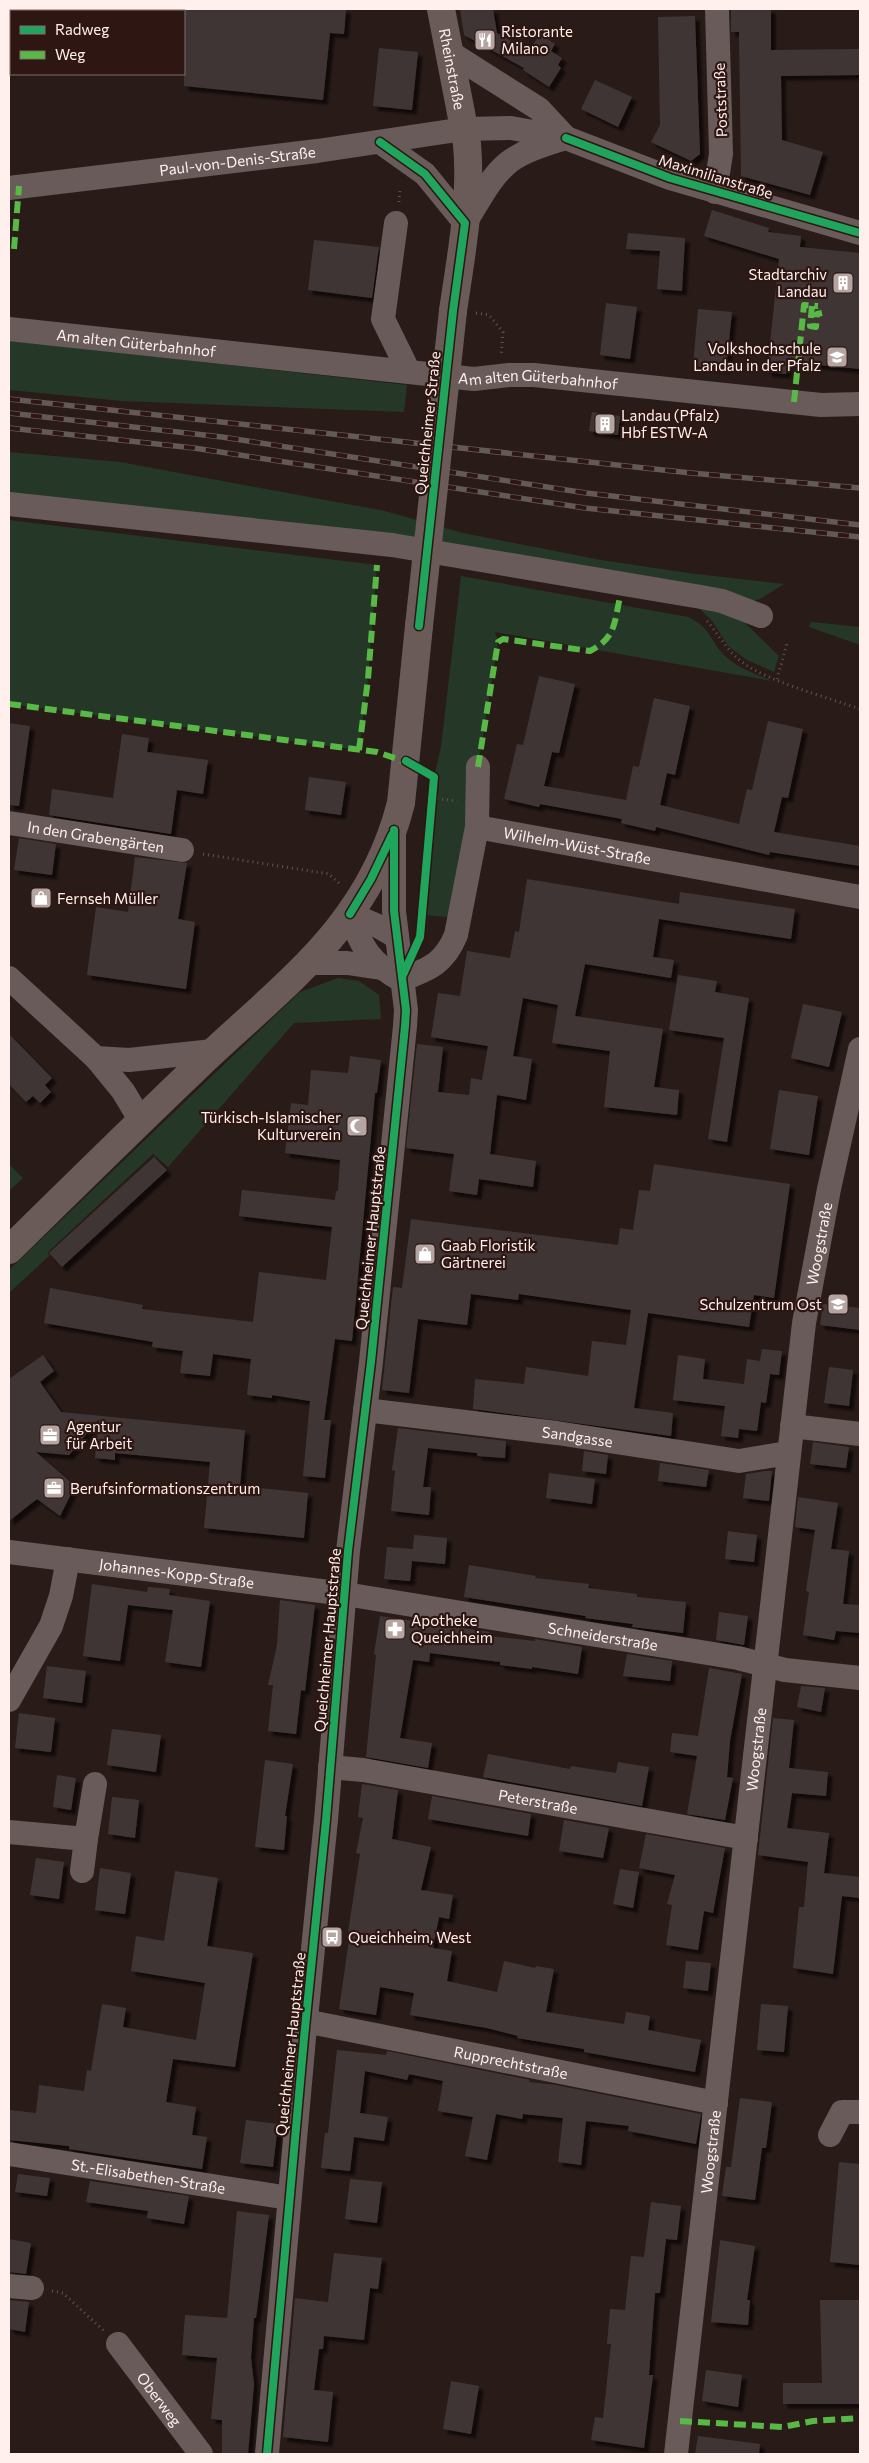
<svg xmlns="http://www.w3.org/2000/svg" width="869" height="2463" font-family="Commissioner,sans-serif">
  <defs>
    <filter id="shadow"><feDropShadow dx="4.5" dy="4.5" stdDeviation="1" flood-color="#0009"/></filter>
  </defs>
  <rect width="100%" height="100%" fill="#281b18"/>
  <path fill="#253828" d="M9,340L407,385L404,412L122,401L9,390Z
    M9,452L120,462L385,511L463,533L601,560L688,573L784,584L760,599L745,603L9,504Z
    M9,520L377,565L368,679L359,750L9,704Z
    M461,576L688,617C712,628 709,640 724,655C737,668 756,674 772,681L495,632L498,642L478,767L460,918L422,915L434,777L441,747Z
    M700,609H720L742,620L779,656L774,672L747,660L728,646L713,622Z
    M811,622L860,627V645L809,627Z
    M338,978L359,981L379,995L381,1019L294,1023L168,1167L153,1154L48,1252L49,1256L9,1293V1270L300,992Z
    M9,1164L23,1178L9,1191Z"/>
  <path fill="#413634" filter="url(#shadow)" d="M186,9H346L344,34L330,33L323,100L184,86V16Z
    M460,9H493L497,33L529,51L540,34L555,44L551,51L562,58L558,65L561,68L549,87L523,70L524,68L464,35Z
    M731,9H771V50L860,49V75L781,76L782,140L823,152L810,195L741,176L739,32H731Z
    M695,16L700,154L691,161L651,142L660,125L658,17Z
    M379,48L418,52L412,110L373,106Z
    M595,80L632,97L618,127L581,109Z
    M712,210L769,228L768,232L801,236L800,247L860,253V369L788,362L786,374L767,372L779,259L704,236Z
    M628,233L685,238L682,291L657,289L660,251L626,249Z
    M314,240L379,247L372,298L308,290Z
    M606,303L637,307L630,359L600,355Z
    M698,309L732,312L726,369L693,366Z
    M592,412L620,416L618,435L589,431Z
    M539,676L575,684L559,753L552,752L544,786L626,800L633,766L639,767L654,698L690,706L675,775L667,773L660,805L739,824L747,789L752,790L768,721L803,729L788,798L782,797L774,832L860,846V866L770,852L769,855L656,827L655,831L621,823L622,819L540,804L539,807L504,799L517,744L523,745Z
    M9,723L30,726L19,806L9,805Z
    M122,734L149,738L147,752L208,760L203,794L177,790L171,834L49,815L52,789L113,798Z
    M309,777L346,782L341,815L305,810Z
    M19,838L56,844L52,875L14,870Z
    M135,857L187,863L178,919L195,922L186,989L87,975L96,907L128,912Z
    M527,879L679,904L680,892L795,909L791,939L659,919L653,957L674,960L671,978L585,964L575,1016L663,1029L654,1087L679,1090L677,1115L604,1107L610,1051L552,1043L558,1005L523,998L513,1056L532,1059L526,1100L497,1095L490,1154L536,1161L533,1187L479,1179L477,1195L449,1191L454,1154L406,1148L417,1044L443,1047L438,1092L469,1095L471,1078L482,1080L488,1046L431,1037L438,993L460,996L467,951L510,958L515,931L519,932Z
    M678,975L717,981L715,992L749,998L727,1142L708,1139L724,1038L669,1030Z
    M803,1004L842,1012L829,1067L791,1058Z
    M9,1034L52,1078L45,1085L51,1092L40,1103L33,1096L26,1102L9,1084Z
    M350,1056L381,1060L377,1093H375L352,1341L335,1339L324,1420H331L325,1478L303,1476L310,1401L272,1395V1398L247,1395L251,1359L213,1354L210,1376L180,1373L183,1351L152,1347L153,1342L44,1323L50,1288L143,1305L142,1309L253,1322L259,1272L326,1280L332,1227L239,1216L242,1190L335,1200L336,1191H338L340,1160L285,1153L291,1103L308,1105L311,1070L348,1073Z
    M779,1090L818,1096L809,1155L770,1149Z
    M154,1157L167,1170L62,1267L49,1253Z
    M654,1164L790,1184L774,1298L754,1295L749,1327L648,1313L634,1408L673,1413L671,1436L473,1409L475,1379L524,1384L526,1367L588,1376L592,1341L626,1345L631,1310L519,1294L518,1300L471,1294L467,1325L418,1319L409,1393L382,1390L393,1287L402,1288L411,1219L618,1245L620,1228L633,1230L639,1190L650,1191Z
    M823,1304L860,1308V1330L820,1325Z
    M762,1349L782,1351L779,1375L770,1374L766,1403L761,1402L757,1431L739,1429L738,1438L721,1436L725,1406L673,1400L678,1355L705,1359L703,1379L744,1384L747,1359L760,1361Z
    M43,1355L54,1371L40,1382L61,1412L245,1430L240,1486L308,1493L304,1538L204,1528L210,1462L115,1453V1460L95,1458L99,1419L69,1455L36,1452L75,1486L60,1516L37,1499L9,1521V1379Z
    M829,1367L853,1370L849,1406L824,1403Z
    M398,1428L506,1441L505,1458L477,1456V1453L428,1448L423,1487H431L429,1515L391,1511L395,1471L392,1470Z
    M813,1442L849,1447L846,1468L810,1464Z
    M584,1451L608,1455L606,1474L582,1471Z
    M660,1463L709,1470L706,1487L658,1481Z
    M765,1471H772L769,1501L743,1498L746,1474Z
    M549,1473L595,1479L592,1504L546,1498Z
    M798,1497L838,1503L831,1549L849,1551L843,1604L860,1605V1633L836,1631L834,1640L803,1635L809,1592L806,1591L815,1530L795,1527Z
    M728,1531L757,1535L754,1562L725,1559Z
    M414,1535L447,1538L445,1564L412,1561L410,1581L384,1579L387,1547L413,1549Z
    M469,1565L536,1576L535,1578L589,1584L588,1588L637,1594V1597L686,1602L683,1633L632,1627L633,1624L585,1618L586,1616L464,1597Z
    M92,1584L147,1592L148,1587L170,1589L169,1595L210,1601L201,1667L165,1662L173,1610L128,1605L120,1661L83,1656Z
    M280,1600L315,1605L305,1691L301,1690L296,1734L268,1731L273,1685H268L277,1645Z
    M719,1612L748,1616L744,1645L716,1640Z
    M380,1616L490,1632L489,1636L535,1641V1639L582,1647L578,1674L532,1667V1669L500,1665V1662L430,1653L429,1662L413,1660L400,1738L432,1743L428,1768L366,1757L376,1655L374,1654Z
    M627,1654L672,1661L670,1681L623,1676Z
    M47,1666L86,1671L82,1703L43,1698Z
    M709,1668L742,1674L730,1741L727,1777L733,1778L725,1820L687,1814L697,1756L670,1752L672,1733L698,1736Z
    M801,1686L825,1688L821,1712L797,1707Z
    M19,1713L55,1718L51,1752L15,1748Z
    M773,1718L794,1720L789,1768L828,1772L826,1796L792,1793L787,1828L829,1833L824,1873L860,1877V1898L842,1896L833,1974L793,1968L799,1907H804L808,1862L758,1855Z
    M112,1729L161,1735L156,1772L107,1765Z
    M488,1754L570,1769L571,1766L616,1773L618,1762L649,1767L642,1806L483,1777Z
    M265,1760L293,1764L285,1816H287L284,1850L255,1847Z
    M57,1775L76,1778L71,1810L53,1807Z
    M362,1784L398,1790L392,1839L431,1847L421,1890L453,1895L449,1919L439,1917L433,1948L452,1951L447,1981L497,1992L504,1961L535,1968L536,1966L554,1969L546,2012L624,2024L626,2012L650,2016L648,2030L701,2040L695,2072L584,2052V2049L517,2038L518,2036L487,2028L410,2015L414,1993L380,1987L376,2015L339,2009L349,1940L347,1939L360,1854L356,1853L363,1818L358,1817Z
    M432,1796L531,1814L528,1836L428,1819Z
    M112,1797L139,1800L135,1838L108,1834Z
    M564,1820L609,1828L603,1858L559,1851Z
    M646,1834L725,1848L713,1913L704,1911L698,1950L666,1945L672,1905L667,1904L675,1875L639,1868Z
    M36,1858L64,1862L59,1899L30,1895Z
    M100,1868L131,1873L125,1914L95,1910Z
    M620,1869L639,1872L633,1908L613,1904Z
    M175,1871L218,1878L207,1946L253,1953L235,2067L173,2059L166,2102L196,2107L192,2135L207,2137L202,2169L69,2149V2146L9,2140V2110L36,2113L39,2085L84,2091L87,2070L91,2071L102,2004L126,2008L123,2027L196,2040L205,1983L131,1971L136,1936L164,1941Z
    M686,1961L711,1963L708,1991L683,1988Z
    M761,2004L788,2006L784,2052L757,2050Z
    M337,2050L386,2055L387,2051L530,2080L529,2082L556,2085L701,2114L696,2144L628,2131L629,2126L586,2121L581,2165L558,2162L563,2118L523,2114L522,2119L496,2114L487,2160L465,2156L473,2117L438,2111L443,2081L409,2074L407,2080L365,2071L360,2113L388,2117L384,2141L354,2137L350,2171L321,2168L325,2133H328Z
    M740,2098L772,2102L766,2148H762L755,2200L722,2196L726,2167H731Z
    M246,2120L278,2124L273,2167L240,2163Z
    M839,2162L860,2164V2265L830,2262Z
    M18,2174L50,2178L47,2196L15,2192Z
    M350,2179L382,2182L377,2223L345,2219Z
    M90,2181L189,2196L184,2224L147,2218L148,2211L86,2202Z
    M651,2202L681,2206L677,2240L666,2239L660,2293H655L649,2375H653L644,2448L591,2440L595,2417L603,2418L611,2344H607L610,2309L625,2310L631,2256L644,2257Z
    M237,2211L269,2215L256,2318H254L251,2358L254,2384L248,2454H222V2420L211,2419L217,2358L182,2355L185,2315L227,2318Z
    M9,2239L31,2243L26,2274L9,2272Z
    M720,2240L755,2246L747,2300H750L748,2325L711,2322Z
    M334,2253L382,2258L378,2289L370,2288L364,2340L324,2336L323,2349H319L314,2390L333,2392L328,2442L283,2437L295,2298L328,2302Z
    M9,2300L29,2302L25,2332L9,2329Z
    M820,2300H860V2404H783V2383H822Z
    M706,2370L742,2375L738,2407L702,2401Z
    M451,2381L479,2386L471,2434L443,2429Z
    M698,2436L760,2444L759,2454H695Z"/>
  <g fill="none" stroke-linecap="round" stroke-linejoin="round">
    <path stroke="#5f5553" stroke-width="3" stroke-dasharray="1 4" stroke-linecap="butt" d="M399,202L400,190
      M476,313L489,315L503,332L501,355
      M817,314L818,306
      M707,621C719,635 727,651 742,662C766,681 829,698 860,709
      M777,679L787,644
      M432,798L457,801
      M203,854L329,874L341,885
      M52,2291L63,2293L104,2331"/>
    <g stroke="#685b59" stroke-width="24">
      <path d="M85,11V9"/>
      <path d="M171,11L172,9"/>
      <path d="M449,52L539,109L566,138"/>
      <path d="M380,142L425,174L465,223C478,203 490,177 509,162C525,150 547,144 566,138"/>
      <path id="s1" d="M9,188L317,151L464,129L511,128L566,138L670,178L860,233"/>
      <path d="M715,192L721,154L717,9"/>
      <path d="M396,223L383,319L408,370"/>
      <path id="s2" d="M9,329L474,379L509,375H534L821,405L860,404"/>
      <path d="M9,504L392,545L701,597L722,601L761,616"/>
      <path id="s3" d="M9,823L182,850"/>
      <path id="s4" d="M477,827L860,897"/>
      <path d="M350,914C361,947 370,963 401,980"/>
      <path d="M350,914L378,926L397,937"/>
      <path d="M309,963H347L381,968"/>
      <path d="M9,978L96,1058L123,1091L141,1121"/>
      <path d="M401,980C429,969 444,964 456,935L477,827L478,767"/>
      <path d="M96,1058L129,1060L213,1051"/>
      <path id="s5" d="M365,1410L557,1433L739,1461L788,1453"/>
      <path d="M792,1426L860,1434"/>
      <path id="s6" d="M9,1552L345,1594L738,1658L785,1670L860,1678"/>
      <path d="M9,1700L51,1626L61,1596L68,1559"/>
      <path id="s7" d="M330,1767L363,1770L746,1838"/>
      <path d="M9,1832L86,1839L95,1784"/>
      <path d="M82,1871L86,1839"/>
      <path id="s8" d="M305,2021L716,2103"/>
      <path d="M830,2135L842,2112H860"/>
      <path id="s9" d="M9,2154L289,2198"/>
      <path d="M9,2286L32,2288"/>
      <path id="s10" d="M118,2344L201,2454"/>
      <path d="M267,2454L304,2038L326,1820L348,1551L371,1362L405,1026L406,1010L394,911V831"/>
      <path id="s11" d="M676,2454L804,1323L829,1189L860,1049"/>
    </g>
    <g stroke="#6b5b58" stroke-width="28">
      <path id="s12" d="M441,9L467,144C472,199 461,256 453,311"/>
      <path d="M9,1250C72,1188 135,1126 199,1065C285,983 370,926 401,803L419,626"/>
    </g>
    <g stroke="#645957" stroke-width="5.5">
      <path id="rail" d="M9,399L691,473L860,488
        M9,413L222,437L586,493L860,525
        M9,428L194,448L585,508L860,537"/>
    </g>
    <use href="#rail" stroke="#2e1612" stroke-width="4" stroke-dasharray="11" stroke-linecap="butt"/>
    <path stroke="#6b5b58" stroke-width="28" d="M419,626L453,311"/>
    <path stroke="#58b947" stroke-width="6" stroke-dasharray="12 6" stroke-linecap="butt" d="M14,249L19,186
      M812,306L810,326L816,327L817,314L822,313
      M794,402L804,305L818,306
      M9,704L377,752L409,763
      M359,750L368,679L377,565
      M478,767L498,642L503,639L590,651C616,638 614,623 620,597
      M680,2421L783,2427L813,2421L860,2418"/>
    <g stroke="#2e1612" stroke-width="11">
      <path id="cycleway" d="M566,138L670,178L860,233
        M380,142L425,174L465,223L453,311L419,626
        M350,914L371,879L392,835
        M402,977L420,937L434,777L406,761
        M267,2454L304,2038L326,1820L348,1551L371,1362L405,1026L406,1010L394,911V830"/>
    </g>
    <use href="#cycleway" stroke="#20a55d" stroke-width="8"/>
  </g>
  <defs>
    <g id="restaurant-square" transform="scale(1.125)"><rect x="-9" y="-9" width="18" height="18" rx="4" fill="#b4a5a2" stroke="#2e1612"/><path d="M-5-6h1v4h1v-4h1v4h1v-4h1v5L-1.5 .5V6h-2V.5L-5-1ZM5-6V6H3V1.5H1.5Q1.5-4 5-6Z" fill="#fff"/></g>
    <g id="building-square" transform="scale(1.125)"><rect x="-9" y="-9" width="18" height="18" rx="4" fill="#b4a5a2" stroke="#2e1612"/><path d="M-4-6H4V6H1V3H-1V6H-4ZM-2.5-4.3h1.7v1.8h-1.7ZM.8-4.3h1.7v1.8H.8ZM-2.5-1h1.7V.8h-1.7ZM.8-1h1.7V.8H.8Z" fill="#fff"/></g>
    <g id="university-square" transform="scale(1.125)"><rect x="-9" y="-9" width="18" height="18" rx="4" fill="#b4a5a2" stroke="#2e1612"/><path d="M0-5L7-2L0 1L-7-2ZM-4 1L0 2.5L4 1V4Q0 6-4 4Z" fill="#fff"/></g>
    <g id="shop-square" transform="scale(1.125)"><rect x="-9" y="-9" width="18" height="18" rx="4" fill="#b4a5a2" stroke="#2e1612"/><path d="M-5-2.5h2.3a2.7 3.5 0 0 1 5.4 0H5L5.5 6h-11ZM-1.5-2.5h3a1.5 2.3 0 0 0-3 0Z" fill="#fff"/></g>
    <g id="mosque-square" transform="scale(1.125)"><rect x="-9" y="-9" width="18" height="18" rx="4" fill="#b4a5a2" stroke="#2e1612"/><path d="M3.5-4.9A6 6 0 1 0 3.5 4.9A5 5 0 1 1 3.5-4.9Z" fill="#fff"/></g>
    <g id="school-square" transform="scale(1.125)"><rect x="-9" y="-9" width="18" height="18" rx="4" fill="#b4a5a2" stroke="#2e1612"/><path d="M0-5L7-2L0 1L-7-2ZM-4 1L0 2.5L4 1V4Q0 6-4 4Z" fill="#fff"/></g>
    <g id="office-square" transform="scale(1.125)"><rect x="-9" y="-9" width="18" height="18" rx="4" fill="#b4a5a2" stroke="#2e1612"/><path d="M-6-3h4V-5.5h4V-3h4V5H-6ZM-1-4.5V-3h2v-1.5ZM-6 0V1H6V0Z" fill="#fff"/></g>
    <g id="pharmacy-square" transform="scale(1.125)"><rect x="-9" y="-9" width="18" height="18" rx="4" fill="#b4a5a2" stroke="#2e1612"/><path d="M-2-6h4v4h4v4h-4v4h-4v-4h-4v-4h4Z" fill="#fff"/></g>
    <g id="bus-square" transform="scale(1.125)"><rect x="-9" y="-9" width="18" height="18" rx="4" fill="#b4a5a2" stroke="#2e1612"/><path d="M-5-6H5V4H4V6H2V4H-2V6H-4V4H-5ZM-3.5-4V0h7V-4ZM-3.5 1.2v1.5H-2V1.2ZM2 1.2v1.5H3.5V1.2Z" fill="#fff"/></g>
  </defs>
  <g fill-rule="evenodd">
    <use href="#restaurant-square" x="485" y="40"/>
    <use href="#building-square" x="843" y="283"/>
    <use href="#university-square" x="837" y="357"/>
    <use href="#building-square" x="605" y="424"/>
    <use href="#shop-square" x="41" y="898"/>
    <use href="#mosque-square" x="357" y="1126"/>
    <use href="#shop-square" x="425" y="1254"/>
    <use href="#school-square" x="838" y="1304"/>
    <use href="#office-square" x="50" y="1435"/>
    <use href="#office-square" x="54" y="1488"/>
    <use href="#pharmacy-square" x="395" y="1629"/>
    <use href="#bus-square" x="332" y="1937"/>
  </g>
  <g text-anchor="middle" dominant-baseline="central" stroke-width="4.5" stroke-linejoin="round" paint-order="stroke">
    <g font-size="15" fill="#fff0ed" stroke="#2e1612" text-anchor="start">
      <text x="501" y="31">Ristorante<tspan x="501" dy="17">Milano</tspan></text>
      <text x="827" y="274" text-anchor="end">Stadtarchiv<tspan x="827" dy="17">Landau</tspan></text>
      <text x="821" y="348" text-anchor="end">Volkshochschule<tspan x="821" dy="17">Landau in der Pfalz</tspan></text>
      <text x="621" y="415">Landau (Pfalz)<tspan x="621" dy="17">Hbf ESTW-A</tspan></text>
      <text x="57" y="898">Fernseh Müller</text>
      <text x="341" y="1117" text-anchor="end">Türkisch-Islamischer<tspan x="341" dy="17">Kulturverein</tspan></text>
      <text x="441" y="1245">Gaab Floristik<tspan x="441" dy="17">Gärtnerei</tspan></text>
      <text x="822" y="1304" text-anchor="end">Schulzentrum Ost</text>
      <text x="66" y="1426">Agentur<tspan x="66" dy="17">für Arbeit</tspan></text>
      <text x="70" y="1488">Berufsinformationszentrum</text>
      <text x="411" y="1620">Apotheke<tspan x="411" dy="17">Queichheim</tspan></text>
      <text x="348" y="1937">Queichheim, West</text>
    </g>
    <g font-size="15" fill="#fff0ed" stroke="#2e1612">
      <text stroke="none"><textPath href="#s12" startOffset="61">Rheinstraße</textPath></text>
      <text transform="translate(720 100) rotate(-92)">Poststraße</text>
      <text stroke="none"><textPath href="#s1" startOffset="230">Paul-von-Denis-Straße</textPath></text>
      <text transform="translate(716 176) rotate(17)">Maximilianstraße</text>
      <text stroke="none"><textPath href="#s2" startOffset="128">Am alten Güterbahnhof</textPath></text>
      <text stroke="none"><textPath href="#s2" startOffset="532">Am alten Güterbahnhof</textPath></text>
      <text transform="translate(427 423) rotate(-84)">Queichheimer Straße</text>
      <text stroke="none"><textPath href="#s3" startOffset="88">In den Grabengärten</textPath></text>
      <text stroke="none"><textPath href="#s4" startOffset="102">Wilhelm-Wüst-Straße</textPath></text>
      <text transform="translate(370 1238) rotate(-84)">Queichheimer Hauptstraße</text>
      <text stroke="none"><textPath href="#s11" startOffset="1219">Woogstraße</textPath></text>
      <text stroke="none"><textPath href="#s5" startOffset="214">Sandgasse</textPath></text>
      <text stroke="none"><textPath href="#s6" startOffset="169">Johannes-Kopp-Straße</textPath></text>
      <text stroke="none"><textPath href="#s6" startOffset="600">Schneiderstraße</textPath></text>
      <text transform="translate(327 1640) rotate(-85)">Queichheimer Hauptstraße</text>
      <text stroke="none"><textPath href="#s11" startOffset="709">Woogstraße</textPath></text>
      <text stroke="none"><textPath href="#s7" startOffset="211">Peterstraße</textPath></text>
      <text transform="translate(290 2044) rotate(-84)">Queichheimer Hauptstraße</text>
      <text stroke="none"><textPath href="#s8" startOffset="210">Rupprechtstraße</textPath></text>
      <text stroke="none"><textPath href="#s11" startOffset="304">Woogstraße</textPath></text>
      <text stroke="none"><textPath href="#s9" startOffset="141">St.-Elisabethen-Straße</textPath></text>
      <text stroke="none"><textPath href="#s10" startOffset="69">Oberweg</textPath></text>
    </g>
  </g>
  <rect width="869" height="2463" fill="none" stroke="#fff0ed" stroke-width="20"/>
  <rect x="10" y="10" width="175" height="65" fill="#2e1612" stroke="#826d6a"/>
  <rect x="20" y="26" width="25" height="8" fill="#20a55d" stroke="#826d6a"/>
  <text x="55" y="35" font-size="15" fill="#fff0ed">Radweg</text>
  <rect x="20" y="51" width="25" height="8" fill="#58b947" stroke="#826d6a"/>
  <text x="55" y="60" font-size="15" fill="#fff0ed">Weg</text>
</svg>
